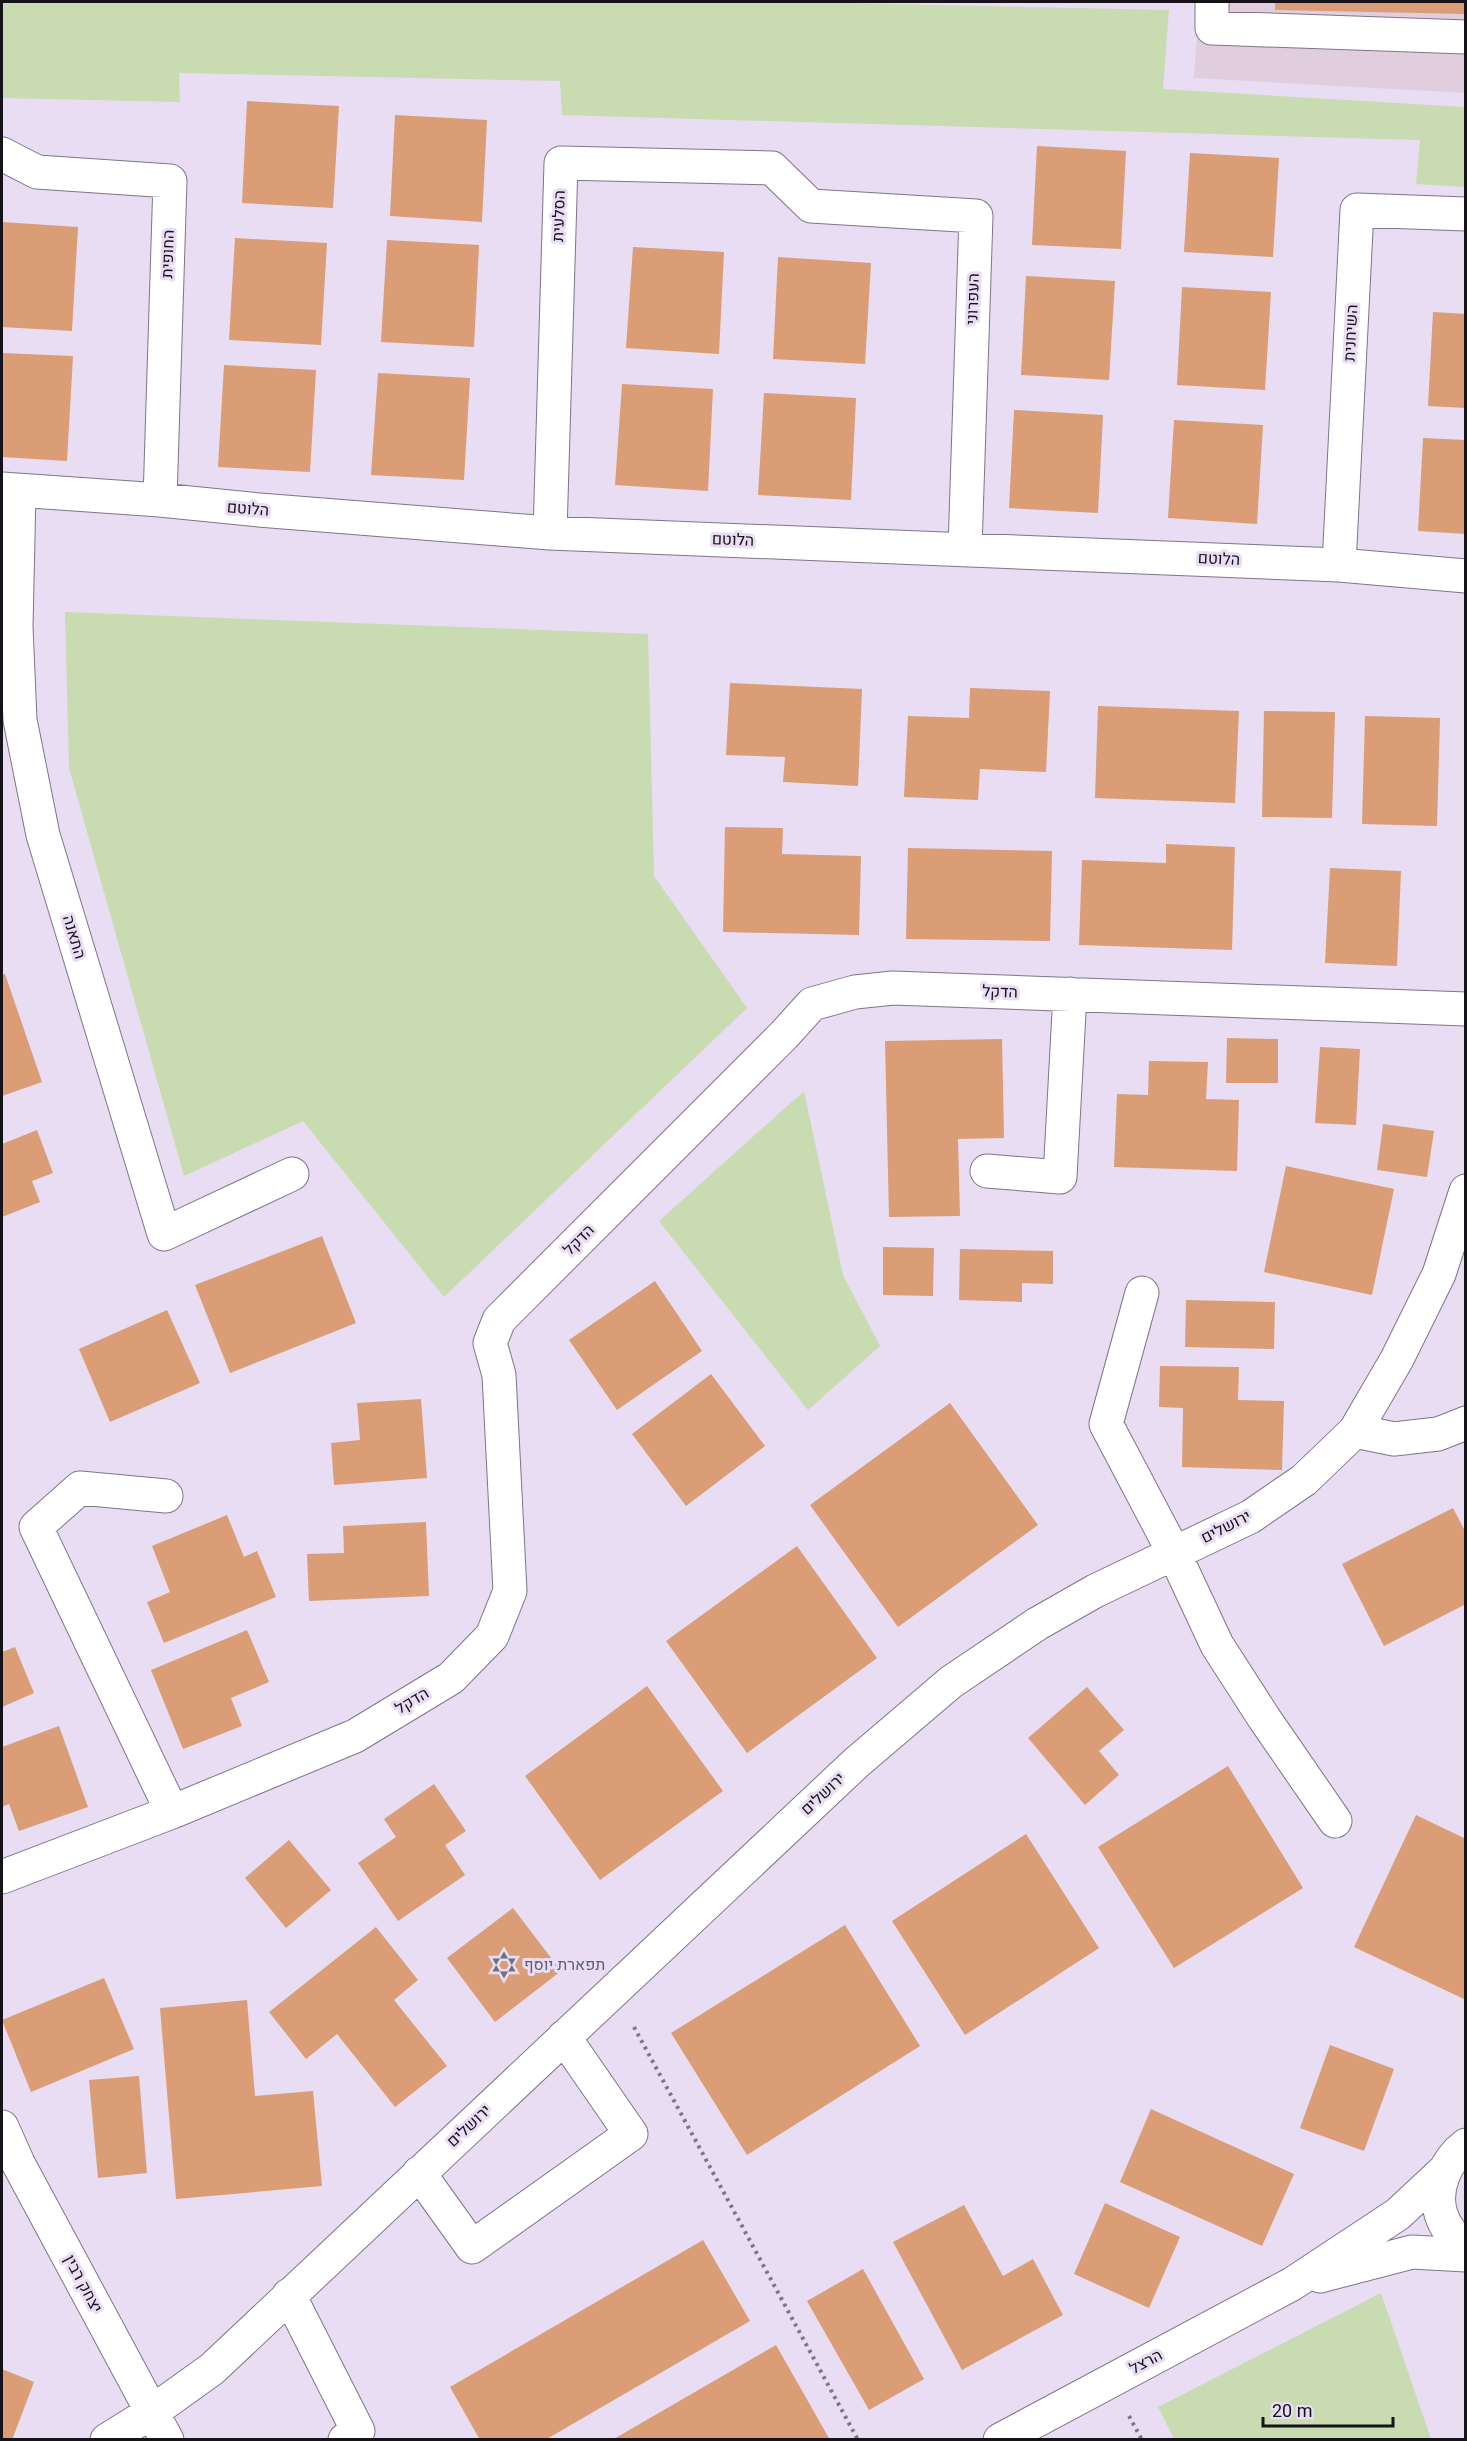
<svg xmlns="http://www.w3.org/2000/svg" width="1467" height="2441" font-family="Georgia,Heebo,serif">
  <rect width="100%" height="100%" fill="#e8ddf3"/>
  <path fill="#e0cedf" d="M1199,2H1465V93L1194,78Z"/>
  <path fill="#c9dbb0" d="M2,2H803L1169,10L1163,89L1465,107V187L1416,184L1420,140L562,115L560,81L179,73L180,102L2,98Z
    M65,612L648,634L654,876L747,1008L444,1297L303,1121L184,1176L69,768Z
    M804,1091L843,1275L880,1346L808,1410L659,1221Z
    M1381,2293L1431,2439H1174L1158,2407Z"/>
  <path fill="#da9d75" d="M1275,2H1466V14L1275,10Z
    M247,101L339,106L333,208L242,203Z
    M395,115L487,120L482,222L390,216Z
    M1037,146L1126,151L1121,249L1032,245Z
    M1190,153L1279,158L1273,257L1184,252Z
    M2,222L78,227L72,331L2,327Z
    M235,238L327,243L321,345L229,340Z
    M387,240L479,245L474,347L381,342Z
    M633,247L724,252L719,354L626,348Z
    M778,257L871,263L865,364L773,359Z
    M1026,276L1115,281L1109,380L1021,375Z
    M1182,287L1271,292L1265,390L1177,385Z
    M1433,312L1466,314V408L1428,406Z
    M2,353L73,356L67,461L2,457Z
    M224,365L316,370L310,472L218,467Z
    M378,373L470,378L464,480L371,475Z
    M622,384L713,389L708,491L615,485Z
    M764,393L856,398L851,500L758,495Z
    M1014,410L1103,415L1098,513L1009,508Z
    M1174,420L1263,425L1257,524L1168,518Z
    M1423,438L1466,440V534L1418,531Z
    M730,683L862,689L858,786L783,782L785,757L726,755Z
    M970,688L1050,691L1046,772L980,769L978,800L904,797L908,716L969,718Z
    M1098,706L1239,711L1235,803L1095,798Z
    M1264,711L1335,712L1332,818L1262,817Z
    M1365,716L1440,718L1437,826L1362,824Z
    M725,827L783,828L782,854L861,856L859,935L723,932Z
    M1166,844L1235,847L1232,950L1079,945L1082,860L1166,863Z
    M908,848L1052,851L1050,941L906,939Z
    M1330,868L1401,871L1397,966L1325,963Z
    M5,974L42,1082L2,1096V975Z
    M1227,1038L1278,1039V1083H1226Z
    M1002,1039L1004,1138L958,1139L960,1216L889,1217L885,1041Z
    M1320,1047L1360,1049L1356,1125L1315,1123Z
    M1149,1061L1208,1062L1206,1099L1239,1100L1237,1171L1114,1167L1117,1094L1148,1095Z
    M1383,1124L1434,1131L1427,1177L1377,1170Z
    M37,1130L53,1173L32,1181L40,1202L2,1217V1144Z
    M1286,1166L1394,1189L1372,1295L1264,1272Z
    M322,1236L356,1323L230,1373L195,1285Z
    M883,1247L934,1248L933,1296L883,1295Z
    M960,1249L1053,1251V1284L1022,1283V1302L959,1300Z
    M655,1281L702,1351L617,1410L569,1340Z
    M1186,1300L1275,1302L1274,1349L1185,1347Z
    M167,1310L200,1383L110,1422L79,1349Z
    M1160,1366L1239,1367L1238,1400L1284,1401L1282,1470L1182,1467L1183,1408L1159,1407Z
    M711,1374L765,1446L686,1506L632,1434Z
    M421,1399L427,1478L334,1485L331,1443L360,1440L357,1403Z
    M950,1403L1038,1525L898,1627L810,1505Z
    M1453,1508L1466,1533V1604L1384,1646L1342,1564Z
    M227,1515L244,1557L257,1551L276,1597L164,1643L147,1602L170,1592L152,1546Z
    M426,1522L429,1596L309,1601L307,1554L344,1553L343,1526Z
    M797,1546L877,1658L747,1753L666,1641Z
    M247,1630L269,1682L231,1698L242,1726L183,1749L151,1670Z
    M15,1647L34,1693L2,1707V1652Z
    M647,1686L723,1791L600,1880L525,1776Z
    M1087,1687L1124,1730L1099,1751L1119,1775L1085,1805L1028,1738Z
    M59,1726L88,1807L19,1831L9,1804L2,1807V1747Z
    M1228,1766L1303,1888L1174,1968L1098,1847Z
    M434,1784L466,1831L445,1845L465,1875L398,1921L358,1863L396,1837L384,1819Z
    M1416,1815L1466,1839V2000L1354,1947Z
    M1026,1834L1099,1948L965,2035L892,1921Z
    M289,1840L331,1890L286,1928L245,1878Z
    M513,1908L561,1971L495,2022L447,1958Z
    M845,1925L920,2046L747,2155L671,2033Z
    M376,1927L418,1980L394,2000L447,2066L395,2107L337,2034L306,2059L269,2012Z
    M104,1978L134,2049L31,2092L2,2020Z
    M247,2000L255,2096L313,2091L322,2186L176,2199L160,2008Z
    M1330,2045L1394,2069L1364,2151L1300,2128Z
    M139,2076L147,2173L98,2178L89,2080Z
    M1151,2109L1294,2174L1262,2246L1120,2182Z
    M1105,2203L1180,2237L1149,2308L1074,2274Z
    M964,2205L1003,2276L1033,2259L1063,2315L962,2370L893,2242Z
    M703,2240L750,2321L545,2440H480L450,2387Z
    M863,2269L924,2379L869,2410L807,2301Z
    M776,2345L830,2440H612Z
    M2,2369L34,2382L12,2440H2Z"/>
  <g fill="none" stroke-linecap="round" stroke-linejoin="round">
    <g stroke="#7f7588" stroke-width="35">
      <path id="minor" d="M1212,2V28L1466,37
        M2,154L37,172L170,181L160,500
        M2,489L160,500L259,510L550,533L1339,565L1466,576
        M19,491L16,627L20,720L43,835L164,1234L292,1174
        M550,533L561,163L772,168L811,206L976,216L965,548
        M1339,565L1357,210L1466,214
        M987,1171L1060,1177L1070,994
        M1142,1293L1106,1424L1174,1553L1217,1645L1264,1718L1335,1821
        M1355,1431L1394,1439L1438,1434L1466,1423
        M166,1496L80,1488L36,1527L172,1812
        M2,1877L172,1812L355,1736L451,1678L492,1636L510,1591L499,1375L490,1343L499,1320L784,1035L812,1004L855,992L893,988L1466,1009
        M2,2127L18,2163L167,2440
        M1466,2145C1446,2160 1433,2189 1441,2214C1445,2228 1455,2238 1466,2249
        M419,2173L472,2247L631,2134L564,2037
        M1320,2276L1412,2252L1466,2255
        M289,2295L358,2431L345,2440
        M107,2440L152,2412L212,2369L856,1763L951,1682L1037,1624L1095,1591L1250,1517L1304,1480L1355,1431L1397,1359L1439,1274L1466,1191
        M1000,2440L1292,2284L1398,2214L1444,2171"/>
    </g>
    <path stroke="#7e7685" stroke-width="4" stroke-dasharray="3 4.5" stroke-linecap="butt" d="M634,2027L858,2440
      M1129,2416L1142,2440"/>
    <use href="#minor" stroke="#fff" stroke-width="33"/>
  </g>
  <defs>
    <g id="synagogue-bare" transform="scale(2.07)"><path d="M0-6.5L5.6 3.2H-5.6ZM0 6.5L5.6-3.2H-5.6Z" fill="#6b7280" stroke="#e8ddf3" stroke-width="2.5" paint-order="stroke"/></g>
  </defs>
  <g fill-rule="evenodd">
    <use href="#synagogue-bare" x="504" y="1965"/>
  </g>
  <g text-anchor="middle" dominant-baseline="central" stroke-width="6" stroke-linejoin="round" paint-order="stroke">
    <g font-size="16" fill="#16121a" stroke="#e8ddf3">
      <text transform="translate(559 216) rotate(-88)">הסלעית</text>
      <text transform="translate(168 254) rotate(-88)">החופית</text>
      <text transform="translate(973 299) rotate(-88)">העפרוני</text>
      <text transform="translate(1351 333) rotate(-87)">השיחנית</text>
      <text transform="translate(248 509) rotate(5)">הלוטם</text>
      <text transform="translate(733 540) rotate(2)">הלוטם</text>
      <text transform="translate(1219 559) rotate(3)">הלוטם</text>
      <text transform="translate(74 937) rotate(73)">התאנה</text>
      <text transform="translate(1000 992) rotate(2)">הדקל</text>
      <text transform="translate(579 1240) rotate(-45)">הדקל</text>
      <text transform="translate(1226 1527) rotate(-27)">ירושלים</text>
      <text transform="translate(412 1701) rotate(-31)">הדקל</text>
      <text transform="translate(823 1794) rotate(-43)">ירושלים</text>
      <text transform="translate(469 2126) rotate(-43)">ירושלים</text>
      <text transform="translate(83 2284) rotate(62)">יצחק רבין</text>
      <text transform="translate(1146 2362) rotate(-28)">הרצל</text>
    </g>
    <g font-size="16" fill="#5b616d" stroke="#e8ddf3" text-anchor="start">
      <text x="524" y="1965">תפארת יוסף</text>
    </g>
  </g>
  <rect width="1467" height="2441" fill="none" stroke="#16121a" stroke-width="6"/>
  <path d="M1263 2417v9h130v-9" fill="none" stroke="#16121a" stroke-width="3"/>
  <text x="1272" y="2417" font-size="18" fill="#16121a" stroke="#e8ddf3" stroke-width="4.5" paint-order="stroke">20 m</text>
</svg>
